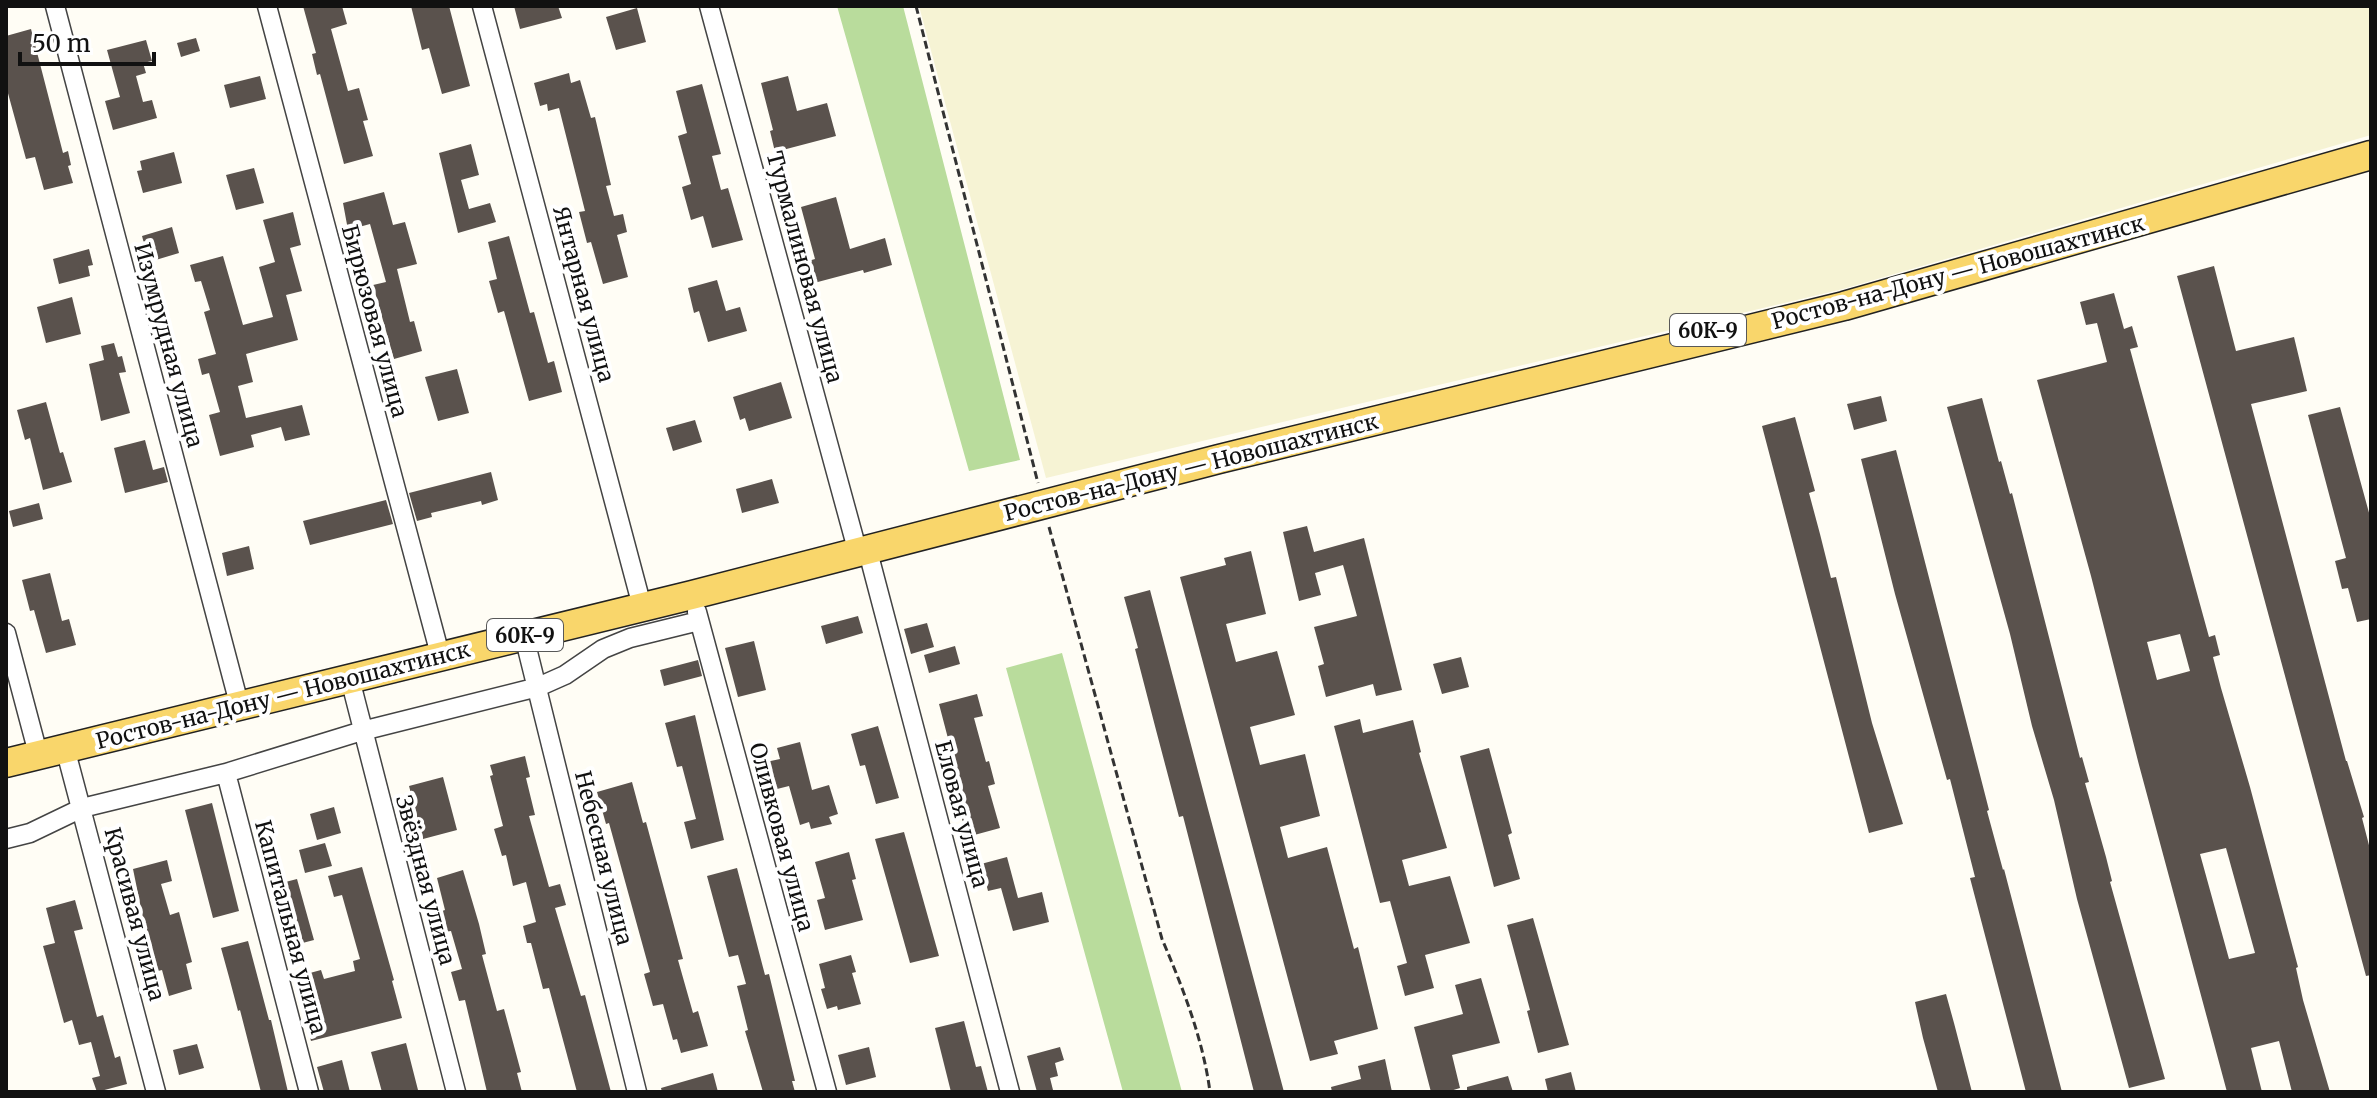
<svg xmlns="http://www.w3.org/2000/svg" width="2377" height="1098" font-family="Merriweather,serif">
  <rect width="100%" height="100%" fill="#fffdf5"/>
  <path fill="#f6f3d4" d="M919,6H2371V135L1843,289L1046,478Z"/>
  <path fill="#b9dc9c" d="M837,6H903L1020,460L969,471Z
    M1062,653L1182,1092H1123L1006,668Z"/>
  <path fill="#5a524d" fill-rule="evenodd" d="M303,6H342L347,24L331,29L348,91L359,88L368,120L363,121L373,156L344,164L320,74L317,75L312,54L316,53Z
    M411,6H449L470,86L442,94L429,48L422,50Z
    M514,6H558L562,18L520,29Z
    M637,8L646,42L616,50L606,17Z
    M31,29L63,153L68,151L71,165L68,166L73,183L44,190L35,157L26,159L6,86V36Z
    M196,38L200,51L181,57L177,43Z
    M146,40L152,61L143,63L146,73L136,76L143,102L152,100L157,118L113,130L105,101L120,97L107,50Z
    M569,73L571,83L580,80L591,118L595,117L611,185L606,186L614,216L623,214L627,232L617,235L628,277L603,284L591,242L587,243L579,212L585,211L559,108L548,111L547,104L540,106L534,83Z
    M260,76L266,99L230,108L224,85Z
    M788,76L797,111L827,103L836,136L775,152L770,131L773,130L761,83Z
    M702,84L721,154L712,156L721,190L728,188L743,240L712,248L703,216L691,220L682,187L691,184L678,136L687,133L676,91Z
    M471,144L479,175L461,180L469,209L490,203L496,222L458,233L439,153Z
    M174,152L182,183L143,193L137,171L142,170L140,161Z
    M254,168L264,203L236,210L226,175Z
    M384,192L393,225L405,222L417,264L397,269L410,322L414,321L422,351L394,359L373,285L386,282L370,224L348,230L343,203Z
    M836,197L850,249L885,238L892,265L864,273L863,270L814,283L808,261L815,259L801,207Z
    M293,212L301,245L290,248L302,291L286,295L298,340L246,354L253,382L238,386L246,418L302,405L310,435L285,441L281,427L251,435L254,447L220,456L209,415L220,412L209,373L202,375L198,359L216,354L204,312L210,310L201,281L195,282L190,265L223,256L243,325L273,317L259,267L275,262L263,220Z
    M172,227L179,253L149,262L142,236Z
    M509,236L530,313L534,312L548,363L554,361L562,392L529,401L504,311L498,313L489,281L497,279L488,242Z
    M89,249L93,265L88,266L90,276L59,284L53,259Z
    M2214,266L2236,351L2294,337L2307,391L2251,404L2346,761H2347L2364,817L2362,818L2371,853V975L2366,976L2177,276Z
    M717,280L726,311L740,307L747,331L708,342L699,311L694,313L688,288Z
    M2114,293L2124,329L2132,326L2138,347L2130,349L2140,386L2209,637L2215,635L2220,655L2213,657L2221,688L2250,787L2298,967L2296,968L2303,1000L2330,1092H2292L2279,1041L2251,1048L2262,1092H2227L2139,765L2091,576L2037,380L2107,362L2097,323L2086,325L2080,302ZM2180,634L2190,671L2157,680L2147,642ZM2226,848L2255,953L2229,959L2200,854Z
    M72,297L81,334L46,343L37,307Z
    M114,343L118,357L122,356L126,372L119,373L130,413L101,421L89,364L104,360L101,346Z
    M457,369L469,413L438,421L425,377Z
    M781,382L792,418L749,431L745,418L740,420L733,397Z
    M1881,396L1887,421L1854,430L1847,404Z
    M1982,398L1999,462L2001,461L2010,494L2012,493L2080,758L2082,757L2089,782L2085,783L2106,857L2112,881L2110,882L2165,1079L2129,1088L2077,899L2054,800L2032,726L2010,634L1947,407Z
    M46,402L60,453L63,452L72,482L43,490L30,438L25,440L17,410Z
    M2340,407L2371,520V619L2357,622L2348,588L2342,589L2335,561L2346,558L2308,415Z
    M1795,417L1815,491L1809,493L1820,534L1831,578L1836,577L1872,723L1903,824L1869,833L1762,426Z
    M695,420L702,442L673,451L666,428Z
    M145,440L153,470L164,467L168,482L125,493L114,448Z
    M1896,450L1979,771L1989,810L1987,811L2003,870L2004,869L2062,1092H2026L1970,878L1975,877L1950,779L1947,780L1895,594L1861,459Z
    M491,472L498,500L482,505L481,501L448,509L431,513L432,517L417,521L409,493Z
    M772,479L779,503L742,513L736,489Z
    M386,500L393,524L310,545L303,521Z
    M39,503L43,519L13,527L9,511Z
    M1307,526L1314,552L1364,538L1402,690L1376,696L1373,684L1326,697L1318,666L1324,664L1314,627L1357,616L1343,565L1315,573L1321,595L1299,601L1283,532Z
    M249,546L254,569L227,576L222,553Z
    M1251,551L1266,614L1226,624L1236,662L1277,651L1295,715L1250,727L1260,765L1305,754L1320,816L1280,827L1288,858L1327,847L1354,949L1358,947L1378,1029L1334,1041L1338,1054L1310,1061L1180,577L1226,565L1224,558Z
    M50,573L62,621L69,619L76,645L46,653L34,610L30,611L22,580Z
    M1150,590L1208,809L1284,1092H1254L1183,816L1179,817L1156,730L1135,649L1138,648L1124,597Z
    M858,616L863,633L826,644L821,626Z
    M927,623L934,647L911,654L904,629Z
    M754,641L766,690L738,697L725,648Z
    M955,646L960,664L929,673L924,655Z
    M1461,657L1469,687L1442,694L1433,664Z
    M698,660L702,676L664,686L660,670Z
    M977,694L983,716L974,718L986,762L989,761L995,784L988,786L1000,828L967,837L960,812L967,811L939,704Z
    M695,715L724,840L691,849L684,822L696,819L682,766L677,767L665,723Z
    M1360,719L1363,733L1413,720L1421,752L1419,753L1447,848L1402,860L1409,886L1450,876L1470,943L1425,955L1434,988L1405,996L1397,966L1407,963L1390,901L1380,903L1334,726Z
    M878,726L899,798L876,804L865,765L860,766L851,734Z
    M800,742L812,790L829,785L838,814L829,817L832,824L811,829L809,822L800,825L789,786L773,790L766,762L780,759L777,748Z
    M1489,748L1512,833L1508,835L1520,879L1494,887L1460,756Z
    M525,756L530,777L526,778L535,815L529,816L549,887L560,884L566,905L555,908L581,996L585,995L611,1092H577L549,988L543,989L531,943H527L523,926L536,922L526,882L513,886L506,855L502,856L494,829L503,826L490,776L493,775L490,765Z
    M443,777L457,830L423,839L409,786Z
    M632,782L643,823L646,822L683,959L678,960L693,1013L698,1011L708,1046L681,1053L677,1039L673,1040L663,1004L653,1006L644,974L650,972L609,823L606,824L597,792Z
    M212,803L239,911L213,918L185,810Z
    M334,807L341,833L317,840L310,814Z
    M904,832L939,956L910,963L875,839Z
    M325,843L332,866L305,873L299,850Z
    M849,852L856,879L852,880L863,920L825,930L817,900L825,898L815,862Z
    M1007,857L1018,898L1042,892L1049,922L1013,931L1001,888L988,891L981,864Z
    M167,860L172,881L161,884L170,915L179,912L192,962L186,964L192,989L169,996L162,970L158,971L143,918L133,869Z
    M362,867L394,980L392,981L402,1018L311,1041L295,977L321,970L324,979L355,971L353,961L360,959L342,895L334,897L328,876Z
    M737,868L765,975L769,974L795,1081H792L795,1092H763L745,1031L748,1030L737,986L746,984L738,955L729,957L707,876Z
    M463,870L479,924L486,954L482,955L497,1011L504,1009L521,1072L517,1073L522,1092H487L465,1000L459,1001L451,972L462,969L451,931L444,932L439,912L445,910L437,878Z
    M297,879L314,940L287,947L270,886Z
    M75,900L83,929L74,931L97,1017L103,1015L115,1058L120,1056L127,1084L97,1092L92,1078L100,1076L91,1042L79,1045L72,1020L64,1023L43,946L55,943L46,908Z
    M1533,918L1569,1045L1538,1053L1527,1011L1530,1010L1507,925Z
    M248,941L269,1020H271L288,1092H261L240,1010L238,1011L229,977L221,948Z
    M851,955L856,972L852,973L861,1004L838,1010L837,1006L827,1009L821,989L825,988L819,964Z
    M1481,978L1500,1043L1452,1055L1460,1088L1447,1092H1431L1414,1027L1463,1014L1455,985Z
    M1946,994L1954,1023L1972,1092H1938L1923,1038L1915,1002Z
    M964,1021L976,1067L981,1066L988,1092H951L935,1028Z
    M406,1043L418,1090L408,1092H382L371,1052Z
    M197,1044L204,1068L179,1075L173,1050Z
    M869,1047L876,1077L846,1085L838,1055Z
    M1060,1047L1064,1060L1055,1063L1058,1076L1050,1078L1053,1090L1037,1092L1027,1056Z
    M1385,1059L1392,1092H1332L1331,1087L1361,1079L1358,1066Z
    M342,1060L350,1092H324L317,1067Z
    M1571,1072L1576,1092H1548L1545,1079Z
    M713,1073L718,1092H662L661,1088Z
    M1508,1076L1513,1092H1467V1087Z"/>
  <g fill="none" stroke-linecap="round" stroke-linejoin="round">
    <g stroke="#444" stroke-width="21">
      <path id="minor" d="M55,6L237,696
        M267,6L438,647
        M482,6L639,595
        M709,6L855,542
        M867,548L1010,1092
        M697,612L827,1092
        M6,633L36,746
        M524,636L637,1092
        M350,679L456,1092
        M65,748L156,1092
        M226,773L309,1092
        M6,839L30,833L82,808L226,773L362,731L538,687L565,675L603,649L630,638L699,621"/>
    </g>
    <g stroke="#222" stroke-width="31">
      <path id="primary" d="M6,763L692,595L1219,459L1844,306L2371,155"/>
    </g>
    <path stroke="#333" stroke-width="3" stroke-dasharray="8 4" stroke-linecap="butt" d="M916,6L1038,483
      M1049,527L1162,939C1183,988 1203,1039 1210,1092"/>
    <use href="#minor" stroke="#fff" stroke-width="18"/>
    <use href="#primary" stroke="#f9d66b" stroke-width="28"/>
  </g>
  <g text-anchor="middle" dominant-baseline="central" stroke-width="8" stroke-linejoin="round" paint-order="stroke">
    <g fill="#fff" stroke="#585858" stroke-width="2">
      <rect x="1670" y="314" width="76" height="32" rx="6"/>
      <rect x="487" y="619" width="76" height="32" rx="6"/>
    </g>
    <g font-size="20" font-weight="bold" fill="#111">
      <text x="1708" y="330">60К-9</text>
      <text x="525" y="635">60К-9</text>
    </g>
    <g font-size="22" fill="#111" stroke="#fff">
      <text transform="translate(805 267) rotate(75)">Турмалиновая улица</text>
      <text transform="translate(1958 272) rotate(-15)">Ростов-на-Дону — Новошахтинск</text>
      <text transform="translate(584 294) rotate(75)">Янтарная улица</text>
      <text transform="translate(375 321) rotate(75)">Бирюзовая улица</text>
      <text transform="translate(169 345) rotate(75)">Изумрудная улица</text>
      <text transform="translate(1191 467) rotate(-14)">Ростов-на-Дону — Новошахтинск</text>
      <text transform="translate(283 695) rotate(-14)">Ростов-на-Дону — Новошахтинск</text>
      <text transform="translate(962 814) rotate(75)">Еловая улица</text>
      <text transform="translate(782 837) rotate(75)">Оливковая улица</text>
      <text transform="translate(604 858) rotate(76)">Небесная улица</text>
      <text transform="translate(426 880) rotate(75)">Звёздная улица</text>
      <text transform="translate(135 914) rotate(75)">Красивая улица</text>
      <text transform="translate(291 927) rotate(75)">Капитальная улица</text>
    </g>
  </g>
  <rect width="2377" height="1098" fill="none" stroke="#111111" stroke-width="16"/>
  <path d="M20 52v12h134v-12" fill="none" stroke="#111111" stroke-width="4"/>
  <text x="32" y="52" font-size="24" fill="#111111" stroke="#ffffff" stroke-width="6" paint-order="stroke">50 m</text>
</svg>
